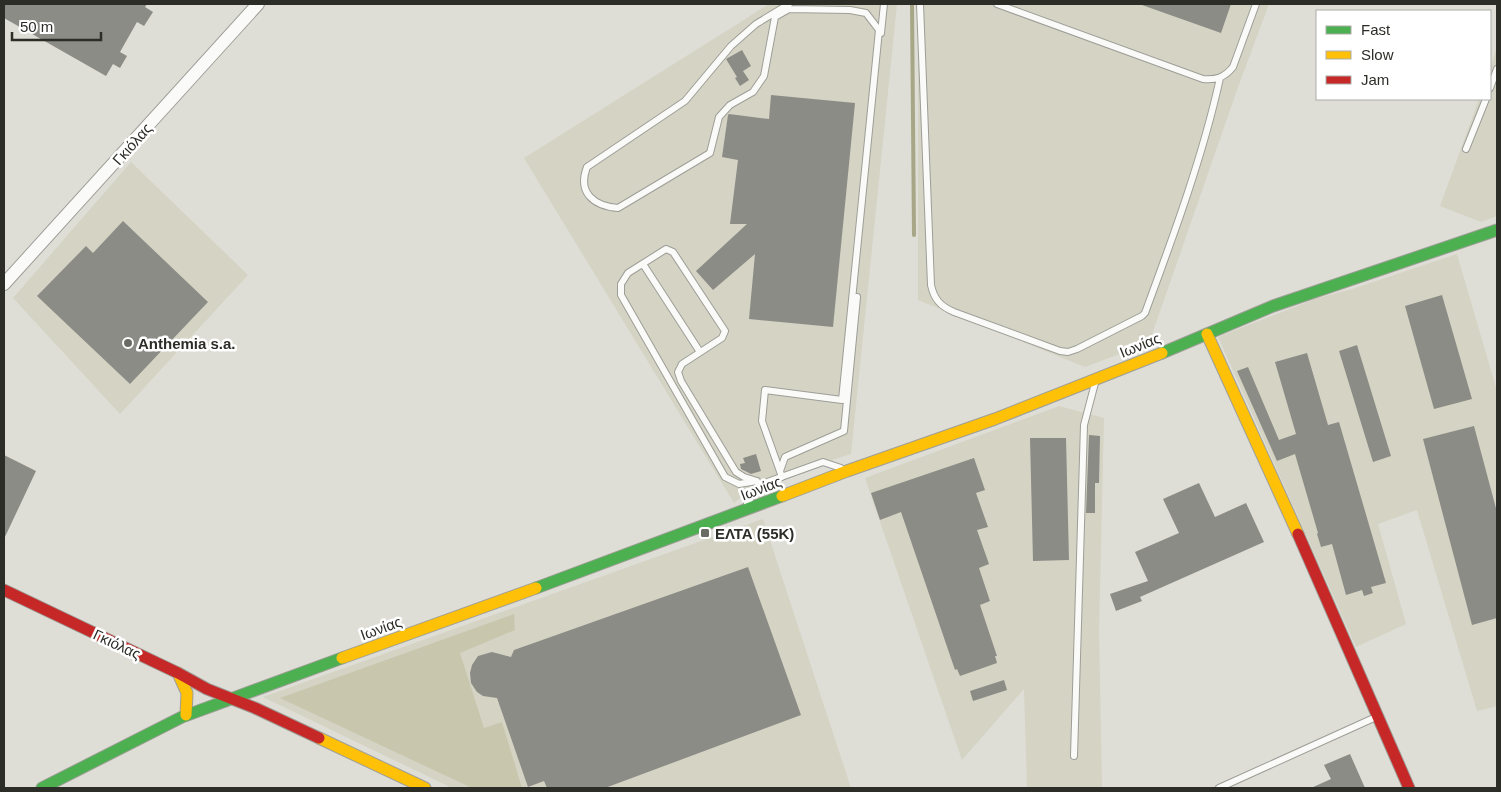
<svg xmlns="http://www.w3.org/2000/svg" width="1501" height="792" font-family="Helvetica,sans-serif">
  <rect width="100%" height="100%" fill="#deded6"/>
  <path fill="#d4d3c4" d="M769,4H897L851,454L754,486L734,503L524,158Z
    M918,4H1269L1237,90L1149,343L1085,367L918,300Z
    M1497,47V216L1481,222L1440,206L1479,99H1490V68Z
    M131,162L248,275L120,414L13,298Z
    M1457,254L1497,391V706L1477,711L1417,510L1378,524L1406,624L1356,647L1218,337L1315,299L1352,289Z
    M1059,406L1104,418L1099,630L1102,788H1027L1024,689L962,760L865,478Z
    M763,519L851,788H452L263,697Z"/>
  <path fill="#c8c7ae" d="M514,614L515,630L460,653L484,728L502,722L522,788H472L280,698Z"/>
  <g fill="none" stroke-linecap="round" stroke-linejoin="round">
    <path stroke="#a7a686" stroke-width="4" d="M912,4L914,235"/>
  </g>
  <path fill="#8c8c86" d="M4,4H147L145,7L153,12L144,26L137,22L120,52L127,56L120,68L113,64L106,76L4,18Z
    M1142,4H1231L1221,33L1142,5Z
    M742,50L751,66L743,71L749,80L740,86L735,78L737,77L726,59Z
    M771,95L855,103L833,327L749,319L755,254L713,290L696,271L747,224H730L738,160L722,157L728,115L729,114L769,119Z
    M123,221L208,302L130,384L37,296L86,246L93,253Z
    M1442,295L1472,399L1434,409L1405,306Z
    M1357,345L1391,456L1373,462L1339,351Z
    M1307,353L1328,425L1339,422L1386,583L1371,587L1373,593L1364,596L1362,590L1346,595L1332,544L1321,547L1317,534L1318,533L1295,454L1277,461L1237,371L1248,367L1279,440L1296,434L1275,362Z
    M1474,426L1497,512V618L1472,625L1423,439Z
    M1089,435L1100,436L1099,483H1095V513H1086Z
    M1030,438H1066L1069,560L1033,561Z
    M756,454L761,471L751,474L741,469L740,464L745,463L743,458Z
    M4,455L36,471L4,539Z
    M974,458L985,490L976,493L988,527L977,530L989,564L979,568L990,601L980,605L997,656H995L997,663L960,676L957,669L955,670L901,512L880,520L871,493Z
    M1199,483L1215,517L1246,503L1264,542L1140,597L1142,601L1116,611L1110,594L1148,581L1135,552L1179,533L1163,499Z
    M748,567L801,715L605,788H547L544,781L528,787L497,698L483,696L477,692L471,683L470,673L472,665L478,656L492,652L511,657L514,650Z
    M1004,680L1007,690L973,701L970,691Z
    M1350,754L1365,788H1311L1331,779L1324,765Z"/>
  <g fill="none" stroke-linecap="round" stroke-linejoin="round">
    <g stroke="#9e9e98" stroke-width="8">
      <path id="lane" d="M920,4L931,285C934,299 940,306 954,312L1060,351L1068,352L1077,349L1142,316L1145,313C1173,237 1203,156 1220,78
        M997,4L1203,79C1216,80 1224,78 1233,67L1256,4
        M881,33L884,4
        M1490,88L1497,69
        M1466,149L1486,99
        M643,264L700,352
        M780,471L785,457L844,431L857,297
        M782,477L762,421L765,390L842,400L879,30L866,13L850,10L789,9L775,17L764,76L753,92L730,105L719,117L710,153L618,208C594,206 577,193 587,167L685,101L731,46L756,24L789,4
        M757,481L739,484L725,477L621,295V284L628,273L666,249L673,252L725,331L722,338L682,364L678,372L681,381L736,472L744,477L757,481L759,485
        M747,504L759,485L823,462L841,468
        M1074,756L1084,425L1095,383
        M1219,788L1376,717"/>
    </g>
    <g stroke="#9e9e98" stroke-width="14">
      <path id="street" d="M4,284L258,4"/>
    </g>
    <g stroke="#9e9e98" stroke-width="13">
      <path id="fast" d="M1162,353L1273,306L1497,230
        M536,588L782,496
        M42,788L182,717L342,658"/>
    </g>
    <g stroke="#9e9e98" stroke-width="13">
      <path id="slow" d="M1207,334L1298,534
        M782,496L847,471L995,419L1162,353
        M342,658L536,588
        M178,673L187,693L186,715
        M319,738L425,788"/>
    </g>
    <g stroke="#9e9e98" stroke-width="13">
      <path id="jam" d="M1298,534L1409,788
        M4,590L178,673L207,689L255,708L319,738"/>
    </g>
    <use href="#lane" stroke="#fafaf9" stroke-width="6"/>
    <use href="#street" stroke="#fafaf9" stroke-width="12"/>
    <use href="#fast" stroke="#4caf50" stroke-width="11"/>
    <use href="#slow" stroke="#ffc107" stroke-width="11"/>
    <use href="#jam" stroke="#c62828" stroke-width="11"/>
  </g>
  <g fill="#6b6b65" stroke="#fff" stroke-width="2">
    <circle cx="128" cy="343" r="5"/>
    <rect x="700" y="528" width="10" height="10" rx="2.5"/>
  </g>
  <g text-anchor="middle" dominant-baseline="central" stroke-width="5" stroke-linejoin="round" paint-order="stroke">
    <g font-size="15" fill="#2d2d28" stroke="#fff">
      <text transform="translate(132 144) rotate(-48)">Γκιόλας</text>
      <text transform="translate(1140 345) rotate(-22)">Ιωνίας</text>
      <text transform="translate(761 488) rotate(-21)">Ιωνίας</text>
      <text transform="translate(381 628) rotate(-20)">Ιωνίας</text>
      <text transform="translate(117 644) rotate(25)">Γκιόλας</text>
    </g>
    <g font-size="15" font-weight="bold" fill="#2d2d28" stroke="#fff" text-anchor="start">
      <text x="138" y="343">Anthemia s.a.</text>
      <text x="715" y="533">ΕΛΤΑ (55Κ)</text>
    </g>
  </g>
  <rect width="1501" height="792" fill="none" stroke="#2d2d28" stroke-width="10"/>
  <rect x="1316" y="10" width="175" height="90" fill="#ffffff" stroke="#ababa9"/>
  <rect x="1326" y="26" width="25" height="8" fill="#4caf50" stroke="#ababa9"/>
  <text x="1361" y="35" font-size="15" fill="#2d2d28">Fast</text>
  <rect x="1326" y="51" width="25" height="8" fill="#ffc107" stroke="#ababa9"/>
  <text x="1361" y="60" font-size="15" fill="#2d2d28">Slow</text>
  <rect x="1326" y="76" width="25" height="8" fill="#c62828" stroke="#ababa9"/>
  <text x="1361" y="85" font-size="15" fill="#2d2d28">Jam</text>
  <path d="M12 32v8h89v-8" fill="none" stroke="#2d2d28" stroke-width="2.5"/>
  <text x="20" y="32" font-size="15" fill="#2d2d28" stroke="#ffffff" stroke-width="4" paint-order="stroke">50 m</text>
</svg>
